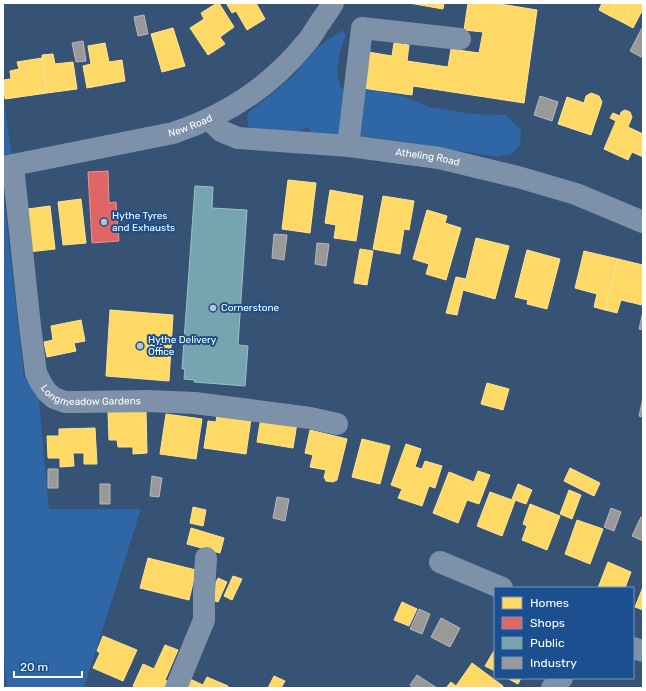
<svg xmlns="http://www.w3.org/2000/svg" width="646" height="691" font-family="Rubik,sans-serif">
  <rect width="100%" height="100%" fill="#365274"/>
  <path fill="#2f66a5" d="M342,30L346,35L340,52L337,72L340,87L355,96L370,89L406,97L429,107L473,114L506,115L521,131L520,145L512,154L498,157L372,137L312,134L307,127L301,131H258L248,126L247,118L248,113L293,76L315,49Z
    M3,95L12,157L3,158Z
    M3,191L24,377L38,391L49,509H141L84,688H7L3,651Z"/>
  <path fill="#ffd966" stroke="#ffe494" d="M217,3H219L234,27L220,37L225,44L208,55L190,28L204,19L201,13Z
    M226,3H256L265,19L247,30L236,11L232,13Z
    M409,3H444L443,9Z
    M468,3H494L537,10L524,103L413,86L412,95L362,88L368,52L392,56L394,43L409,45L407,61L448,67L451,49L479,53L483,32L464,30Z
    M602,3H617L610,16L599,10Z
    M617,3H632L622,22L610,16Z
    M632,3H643V9L633,28L622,22Z
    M173,28L185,66L162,72L151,34Z
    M105,43L109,62L122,60L125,81L87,88L83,66L91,64L88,46Z
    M53,54L55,64L73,62L77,89L47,93L42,55Z
    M42,58L47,93L5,99L3,80L11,79L10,71L19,69L17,62Z
    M591,93L599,96L602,102L591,135L558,124L567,97L584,103L586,96Z
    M625,110L630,112L632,117L628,127L643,134V157L632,152L628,160L604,149L616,121L610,118L613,113L620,116L621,112Z
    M288,180L316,183L310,233L282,229Z
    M330,190L363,196L356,241L334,238L336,225L325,223Z
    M383,196L414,201L409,230L404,229L400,254L373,249Z
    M81,199L86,243L63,245L58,202Z
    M50,206L55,249L28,252V209Z
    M427,210L447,216L445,223L461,228L446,280L426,274L429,264L413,259Z
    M476,238L509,246L495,299L463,290L457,315L446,313L456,277L466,279Z
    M360,249L373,251L367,285L354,283Z
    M527,250L560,259L547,309L527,304L528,300L515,297Z
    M584,251L618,259L605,310L594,307L597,294L575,288Z
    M618,259L643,265V302L642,305L621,300L617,313L605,310Z
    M110,310L173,315L169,381L106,376Z
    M81,320L85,341L74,343L76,351L47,357L44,342L53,340L51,326Z
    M487,383L509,389L503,410L481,404Z
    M146,411L147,453L133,454V447H118L117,440H109L108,412Z
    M166,414L202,419L196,459L160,454Z
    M217,414L251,419L246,454L204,448L208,421L216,422Z
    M261,417L297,423L293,448L257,442Z
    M95,428L97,464H84V453H73L74,466L60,467V458H48L47,436H59V429Z
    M310,430L347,439L337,480L333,482L326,481L324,477L326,470L310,467L313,455L305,453Z
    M362,439L390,446L380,484L352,477Z
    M406,444L421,449L415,467L422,469L425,461L442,466L435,488L429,486L422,506L398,498L402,489L391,485Z
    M570,468L600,483L594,496L564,481Z
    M478,471L490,475L479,504L467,500L458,523L433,513L449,472L474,482Z
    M518,484L532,490L526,504L512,499Z
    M569,490L581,495L572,519L560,514Z
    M490,492L515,501L502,536L477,526Z
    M530,504L560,516L547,550L522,540L527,526L523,524Z
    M193,507L206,510L203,526L190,523Z
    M577,520L603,529L590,564L565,554Z
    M191,528L224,538L220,553L187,544Z
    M148,558L196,570L189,600L140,588Z
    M608,562L631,572L625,588H598Z
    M233,576L242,579L232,600L224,596Z
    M218,578L227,582L218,602L209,599Z
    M643,587V610L635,607Z
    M402,602L417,609L409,626L394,620Z
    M103,636L137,650L123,681L93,668L100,653L97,651Z
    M165,645L178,650L165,680L171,683L169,688H136L133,686L143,664L154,669Z
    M495,649V671L485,666Z
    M472,663L503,686L502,688H446L451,682L456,686Z
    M274,676L285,681L281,688H268Z
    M207,677L228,686L227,688H183L188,678L203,685Z
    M507,678H521L518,684Z"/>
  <path fill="#e06666" stroke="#e99494" d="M108,171L109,203L116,202L119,241L92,243L88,172Z"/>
  <path fill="#76a5af" stroke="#9fc0c7" d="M195,186L213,187L212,208L247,210L238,345L248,346L245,386L194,382L195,380L184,379L185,369H182Z"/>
  <path fill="#999" stroke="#b8b8b8" d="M144,15L148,34L138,36L134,17Z
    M642,28H643V58L630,51Z
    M83,41L86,61L76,62L72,43Z
    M540,96L558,102L552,121L534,115Z
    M274,234L287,235L284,260L272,258Z
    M317,243L329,244L326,266L315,264Z
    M643,311V330L639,329Z
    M643,398V417L639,416Z
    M48,469H58V488H48Z
    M152,476L162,478L159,497L150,496Z
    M100,484H110V504H100Z
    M277,497L289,499L285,521L273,518Z
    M611,508L621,512L614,531L604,527Z
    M641,517L643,518V541L632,536Z
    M419,609L430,614L422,634L410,629Z
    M441,618L460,628L450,647L431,637Z
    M417,675L437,688H414L410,685Z"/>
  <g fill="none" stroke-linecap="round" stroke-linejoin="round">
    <g stroke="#7d92a8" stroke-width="22">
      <path id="s1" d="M209,119L221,131L238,138L349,146L439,158L518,177L576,194L643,222"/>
      <path d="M348,146L362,28L460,39"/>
      <path id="s2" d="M13,166L30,326L36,373L41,383L47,392L54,398L65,402H77L148,401L195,403L310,418L337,424"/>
      <path id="s3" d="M3,167L173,133C225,116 270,87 305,44C311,38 315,30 319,24C324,17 329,10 333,3"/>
      <path d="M440,562L502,588"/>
      <path d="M633,648L643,651"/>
      <path d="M176,688L204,620V593L206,558"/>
      <path d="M552,688L562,678"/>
    </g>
  </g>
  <g fill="#b9c2ce" stroke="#1b4f8f" stroke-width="1.5">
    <circle cx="104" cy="222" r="4"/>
    <circle cx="213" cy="308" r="4"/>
    <circle cx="140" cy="346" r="4"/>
  </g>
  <g text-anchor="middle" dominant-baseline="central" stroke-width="4" stroke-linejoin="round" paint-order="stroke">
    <g font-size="10" fill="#fff" stroke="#1b4f8f">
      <text stroke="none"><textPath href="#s3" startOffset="192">New Road</textPath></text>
      <text stroke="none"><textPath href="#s1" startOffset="226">Atheling Road</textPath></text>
      <text stroke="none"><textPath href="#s2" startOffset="275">Longmeadow Gardens</textPath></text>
    </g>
    <g font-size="10" fill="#fff" stroke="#1b4f8f" text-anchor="start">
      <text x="112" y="216">Hythe Tyres<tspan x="112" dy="12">and Exhausts</tspan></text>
      <text x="221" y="308">Cornerstone</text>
      <text x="148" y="340">Hythe Delivery<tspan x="148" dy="12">Office</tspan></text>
    </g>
  </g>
  <rect width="646" height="691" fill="none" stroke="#ffffff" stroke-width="8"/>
  <rect x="494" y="587" width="140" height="92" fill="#1b4f8f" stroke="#7695bc"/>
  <rect x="502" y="597" width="20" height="12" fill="#ffd966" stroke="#7695bc"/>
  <text x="530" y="607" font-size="12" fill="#ffffff">Homes</text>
  <rect x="502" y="617" width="20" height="12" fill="#e06666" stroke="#7695bc"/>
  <text x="530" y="627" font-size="12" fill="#ffffff">Shops</text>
  <rect x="502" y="637" width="20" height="12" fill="#76a5af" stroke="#7695bc"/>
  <text x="530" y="647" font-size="12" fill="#ffffff">Public</text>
  <rect x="502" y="657" width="20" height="12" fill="#999999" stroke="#7695bc"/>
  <text x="530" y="667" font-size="12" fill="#ffffff">Industry</text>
  <path d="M14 671v6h68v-6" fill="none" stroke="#ffffff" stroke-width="2"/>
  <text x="20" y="671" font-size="12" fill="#ffffff" stroke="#1b4f8f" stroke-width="3" paint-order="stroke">20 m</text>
</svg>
